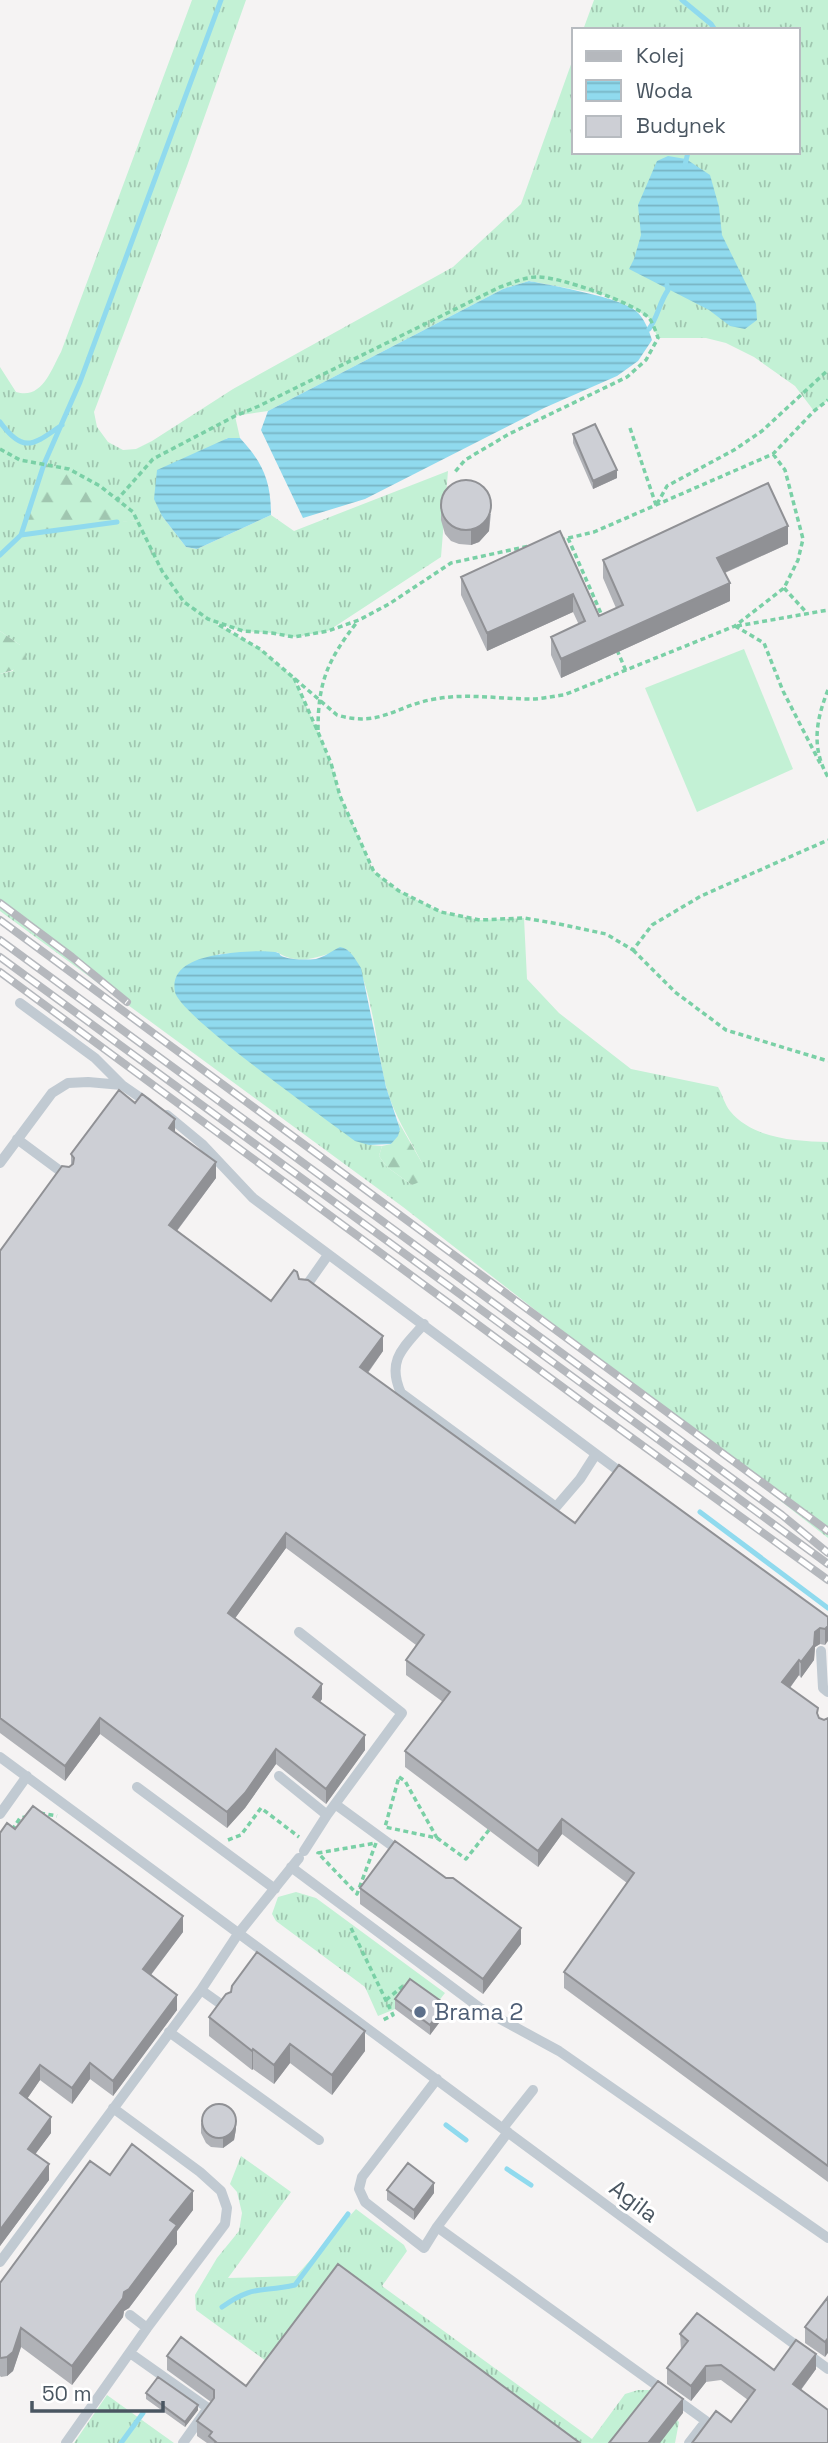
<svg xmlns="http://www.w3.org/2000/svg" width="828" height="2443" font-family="'Space Grotesk',sans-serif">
  <defs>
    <pattern id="grass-tufts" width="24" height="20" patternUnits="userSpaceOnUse" patternTransform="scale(1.75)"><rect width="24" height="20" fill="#c3f1d5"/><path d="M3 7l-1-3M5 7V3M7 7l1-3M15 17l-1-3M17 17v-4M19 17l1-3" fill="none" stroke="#a0c6b0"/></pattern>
    <pattern id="forest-firs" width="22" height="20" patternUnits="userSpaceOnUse" patternTransform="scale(1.75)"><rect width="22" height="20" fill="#c3f1d5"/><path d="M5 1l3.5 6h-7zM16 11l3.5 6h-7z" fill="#a0c6b0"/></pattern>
    <pattern id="water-rules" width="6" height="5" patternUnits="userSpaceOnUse" patternTransform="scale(1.75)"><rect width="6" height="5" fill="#90daee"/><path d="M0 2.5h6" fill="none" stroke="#78b4c4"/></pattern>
  </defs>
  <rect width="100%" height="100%" fill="#f5f3f3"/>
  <path fill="url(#grass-tufts)" fill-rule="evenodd" d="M192,0H246L187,166L94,412L97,427L108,442L123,450L136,449L152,441L233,389L453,267L521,204L574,56V152H798V30H583L594,0H828V400L814,411L795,386L754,357L726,343L706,338H658L649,318L635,309L604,295L529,281L503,289L268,411L235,416L240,438H227L162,516L186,547L197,549L271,515L294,531L448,471L441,557L328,631L294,637L272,633L243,631L213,622L260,649L293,677L318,732L331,763L340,796L374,872L399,891L441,912L480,920L524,918L527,979L559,1013L631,1069L718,1087C722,1094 725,1105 730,1111C753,1139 795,1141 828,1142V1538L403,1207L0,911V674L13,671L20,645L0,631V367L16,392C42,400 51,370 61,352ZM100,486L133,512L138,520L117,522ZM346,949C372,972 376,1050 386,1086C393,1114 409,1137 422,1163L412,1185L387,1167L379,1156L382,1146L369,1145L218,954L277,952C301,968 322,954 346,949Z
    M296,1892L316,1898L445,1993L434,2007L410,1989L395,2009L378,2016L365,1987L276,1921L272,1914L278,1897Z
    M241,2156L291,2192L228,2278L296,2276L356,2209L404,2245L407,2251L382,2286L592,2439L625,2394L638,2390H653L620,2443H560L273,2366L196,2310L195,2295L217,2258L239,2231L242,2213L237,2192L230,2184Z
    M107,2395L174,2443H74Z
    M677,2420L679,2422L675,2443H659Z"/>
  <path fill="url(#forest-firs)" d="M44,464L69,469L100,486L133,512L138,520L21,535Z
    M0,631L20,645L27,654C23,668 14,670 0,674Z
    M398,1121L422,1163V1181L412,1185L387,1167L379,1156L382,1146L391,1144L400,1129Z"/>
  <path fill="#c3f1d5" d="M744,649L793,769L697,812L645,688Z"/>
  <path fill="url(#water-rules)" d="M668,156L686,159L710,175L719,207L722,235L756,304L757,320L745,329L730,326L709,310L629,269L634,259L641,235L638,205L657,161Z
    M529,281C550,285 623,298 636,311C644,318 649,330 652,340L638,361L617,376L544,408L365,499L303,518L261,430L268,411L503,289Z
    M228,438H240C263,463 271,481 271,515L197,549L186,547L162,516L154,499L157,470Z
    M340,947C351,949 355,959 361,968L386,1087L400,1129L398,1136L391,1144L369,1145L355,1141C327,1120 180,1016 175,992C170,967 197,958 217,955C233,952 259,950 275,952C284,954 276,954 284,957C293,960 307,960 316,959C324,957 332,951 340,947Z"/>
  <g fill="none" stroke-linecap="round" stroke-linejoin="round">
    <path stroke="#90daee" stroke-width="5" d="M682,0L711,24L715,30
      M685,165L688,152
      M649,329C658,317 659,303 668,290L667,285
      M0,422C24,455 34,444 62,425
      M21,535L117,522
      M0,555L21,535L44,464L80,382L221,0
      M700,1512L828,1608
      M446,2125L466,2140
      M507,2169L531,2185
      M222,2307C254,2284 261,2293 295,2285L348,2214
      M121,2443L143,2413"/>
    <path stroke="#7ad0a6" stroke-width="3.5" stroke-dasharray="5 3.5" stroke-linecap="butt" d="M630,428L656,505
      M0,449L20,460L69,469L100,486L133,512L162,571L184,602L208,619L243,631L272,633L294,637L328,631L359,620L389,604L451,563L529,546
      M116,501L153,459L235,416L259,406L500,287C512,283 524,277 537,277C558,276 635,303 649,318C653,323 656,332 658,338L646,360L627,377L509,434L465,460L454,473
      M657,504L667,486L734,450L762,431L828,370
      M568,538L603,618
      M560,540L594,532L773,454L814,411L828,400
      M784,588L806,612
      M219,625L260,649L337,715C380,728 397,705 435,699C468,693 499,699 532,699C542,699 553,696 564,695L735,626L784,588L798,560L803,539L785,470L773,454
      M735,626L764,643L783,691L821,765
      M737,626L828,610
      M617,650L626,671
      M294,678L318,732L331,763L340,796L374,872L399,891L441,912L480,920L524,918L559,924L606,934L633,950L652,925L701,896L828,840
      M828,690C816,720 811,748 828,777
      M318,730C318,681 328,660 357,622
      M633,950L675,992L726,1030L828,1061
      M399,1777L405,1781L437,1838L385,1827Z
      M40,1813L57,1816
      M12,1830L20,1818L26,1817
      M437,1838L466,1859L489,1830
      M228,1840L241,1835L261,1808L299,1837
      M376,1843L357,1894L318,1853Z
      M351,1928L393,2015L381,2021
      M386,2000L403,1986H406"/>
    <path stroke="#c1cad2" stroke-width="10" d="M20,1003L95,1058L122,1085
      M167,1115L202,1144L253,1198L596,1454L580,1479L556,1507L401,1393C386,1360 404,1347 424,1324
      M17,1139L67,1176
      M0,1163L52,1093L68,1083L88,1082L122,1085L148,1103
      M304,1289L328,1255
      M596,1454L627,1477
      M299,1632L402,1713L327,1815L304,1851
      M821,1651L823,1688L828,1692
      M0,1757L828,2369
      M279,1776L327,1815
      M137,1787L275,1889
      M335,1804L402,1853
      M0,1814L27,1776
      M291,1867L480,2008L559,2051L828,2238
      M201,1990L225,2007
      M169,2032L319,2140
      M437,2079L362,2177L359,2189L365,2202L424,2248L437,2227L508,2132
      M503,2128L533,2090
      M437,2227L706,2421L689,2443
      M0,2262L201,1990L238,1934L299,1858
      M130,2315L147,2328
      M130,2353L208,2408L183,2443
      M66,2443L147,2328L225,2224L227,2208L221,2191L200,2172L113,2108"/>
    <g stroke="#b5b8bd" stroke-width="8">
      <path id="rail" d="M0,903L72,957L127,1002
        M0,920L828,1531
        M0,940L782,1515L828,1553
        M0,957L828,1564
        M0,972L595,1411L828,1580"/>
    </g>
    <use href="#rail" stroke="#fff" stroke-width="5" stroke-dasharray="16" stroke-linecap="butt"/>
  </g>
  <path fill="#b0b2b7" d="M573,434L617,478L593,489L573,443Z
    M441,505L491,514L489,531L479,542L471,545L459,544L451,541L445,534L441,520Z
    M560,531L599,616L616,608L603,578V560L788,544L725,573L730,601L561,678L551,655V637L579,625L573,612L487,651L461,595V577Z
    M175,1132L216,1178L177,1231L271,1301L299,1279L383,1351L368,1373L575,1523L828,1617L825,1645L820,1644L815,1647L814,1660L801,1678L799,1675L790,1688L818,1715L819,1718L824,1720L828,1718V2182L564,1988V1972L627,1883L562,1834L538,1867L405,1767V1751L443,1702L406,1675V1660L416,1645L286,1548L235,1618L322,1699L320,1702L365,1750L326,1804L276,1764L245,1808L227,1828L100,1734L65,1781L0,1733V1251L71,1166V1154Z
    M15,1829L183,1932L151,1975L177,2010L113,2096L90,2079L72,2104L40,2080L27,2099L51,2133L35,2154L49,2180L0,2246V1833Z
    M446,1878L521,1944L483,1994L360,1904V1888Z
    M395,1999L445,2015L430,2035L395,2009Z
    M209,2017L365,2051L332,2095L290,2063L274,2084L253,2069L252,2070L209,2036Z
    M201,2123L236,2129L234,2140L223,2148L211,2147L206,2143L201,2133Z
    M110,2175L193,2210L177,2231V2244L129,2308L124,2311L123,2317L72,2385L21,2347L13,2371L7,2376L1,2377L0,2376V2283Z
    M387,2190L434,2193L414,2220L387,2200Z
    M828,2297L825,2357L805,2343V2327Z
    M680,2334L774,2370L816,2369L801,2390L731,2422L748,2400L721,2380L706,2382L691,2401L667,2384V2368L681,2350Z
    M167,2356L246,2386L580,2443H207L197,2436V2421L211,2402L167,2370Z
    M146,2393L198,2410L185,2427L146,2399Z"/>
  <path fill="#909195" d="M617,470V478L593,489V481Z
    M491,499L489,531L479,542L471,545V530Z
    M788,526V544L717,576V558Z
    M730,583V601L561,678V659Z
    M573,594V612L487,651V633Z
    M175,1119V1135L169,1128Z
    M216,1162V1178L169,1241V1225Z
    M383,1336V1351L360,1383V1367Z
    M286,1533V1548L228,1628V1613Z
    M828,1626V1641L825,1645V1629Z
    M820,1628V1644L815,1647L814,1660L801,1678V1662L815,1632Z
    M799,1660V1675L782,1698V1682Z
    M322,1684V1699L313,1712V1697Z
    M100,1718V1734L65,1781V1766Z
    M365,1735V1750L326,1804V1789Z
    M276,1749V1764L245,1808L227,1828V1812Z
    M562,1819V1834L538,1867V1851Z
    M183,1916V1932L143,1985V1969Z
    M521,1928V1944L483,1994V1979Z
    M177,1995V2010L113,2096V2081Z
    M445,2004V2015L430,2035V2025Z
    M365,2031V2051L332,2095V2075Z
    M290,2044V2063L274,2084V2065Z
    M253,2049V2069L252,2070V2051Z
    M90,2063V2079L72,2104V2088Z
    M40,2065V2080L20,2109V2093Z
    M51,2117V2133L28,2164V2149Z
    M236,2118V2129L234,2140L223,2148V2138Z
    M49,2164V2180L0,2246V2230Z
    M434,2183V2193L414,2220V2210Z
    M193,2191V2210L177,2231V2244L129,2308L124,2311L123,2317L72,2385V2366L124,2292L170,2220Z
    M21,2328V2347L13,2371L7,2376V2357Z
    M828,2338V2353L825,2357V2342Z
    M816,2354V2369L793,2400V2384Z
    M706,2366V2382L691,2401V2386Z
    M683,2399V2413L660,2443H648Z
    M198,2405V2410L185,2427V2422Z"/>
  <path fill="#cdcfd5" stroke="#909195" stroke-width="2" d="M595,424L617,470L593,481L573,434Z
    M441 505a25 25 0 1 1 50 0a25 25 0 1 1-50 0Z
    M768,483L788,526L717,558L730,583L561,659L551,637L585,621L573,594L487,633L461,577L560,531L599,616L623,605L603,560Z
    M119,1090L135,1103L142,1094L175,1119L169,1128L216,1162L169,1225L271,1301L294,1270L297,1272L299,1279L308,1280L383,1336L360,1367L575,1523L619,1465L828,1617V1626L825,1629L820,1628L815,1632L814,1645L801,1662L799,1660L782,1682L818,1708L817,1713L819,1718L824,1720L828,1718V2166L564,1972L634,1873L562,1819L538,1851L405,1751L450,1692L406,1660L424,1635L286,1533L228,1613L322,1684L313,1697L365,1735L326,1789L276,1749L245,1793L227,1812L100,1718L65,1766L0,1718V1251L62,1166L69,1167L73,1164L74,1158L71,1154Z
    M33,1806L183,1916L143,1969L177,1995L113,2081L90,2063L72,2088L40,2065L20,2093L51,2117L28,2149L49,2164L0,2230V1833L7,1823L15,1829Z
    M395,1841L446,1878H453L521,1928L483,1979L360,1888Z
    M257,1952L365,2031L332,2075L290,2044L274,2065L253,2049L252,2051L209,2017L226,1994L231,1992L232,1986Z
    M410,1979L445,2004L430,2025L395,1999Z
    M202 2121a17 17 0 1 1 34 0a17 17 0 1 1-34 0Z
    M132,2144L193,2191L170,2220L177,2225L129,2289L124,2292L123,2298L72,2366L21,2328L13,2352L7,2357L1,2358L0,2357V2283L90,2161L110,2175Z
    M408,2163L434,2183L414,2210L387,2190Z
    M338,2264L580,2443H215L216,2442L209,2436L212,2432L197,2421L214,2398V2390L167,2356L181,2337L246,2386Z
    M828,2297V2338L825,2342L805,2327Z
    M697,2313L774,2370L796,2340L816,2354L793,2384L828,2410V2443H692L716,2411L731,2422L755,2390L721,2365L706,2366L691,2386L667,2368L688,2341L680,2334Z
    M158,2377L198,2405L185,2422L146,2393Z
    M658,2381L683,2399L648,2443H609Z"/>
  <circle fill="#5c6f8a" stroke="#fff" stroke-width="2.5" cx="420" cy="2012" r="7"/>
  <g text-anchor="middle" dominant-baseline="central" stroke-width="6" stroke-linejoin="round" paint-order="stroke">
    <g font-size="23" fill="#4e5e75" stroke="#fff" text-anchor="start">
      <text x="434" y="2012">Brama 2</text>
    </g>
    <g font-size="23" fill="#4a5661" stroke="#fff">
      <text transform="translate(634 2201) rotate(37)">Agila</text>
    </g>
  </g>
  <rect x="572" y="28" width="228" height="126" fill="#ffffff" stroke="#b7bbc0" stroke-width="2"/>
  <rect x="586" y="51" width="35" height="10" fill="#b5b8bd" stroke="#b7bbc0" stroke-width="2"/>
  <text x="636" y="63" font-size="21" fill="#4a5661">Kolej</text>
  <rect x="586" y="80" width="35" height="21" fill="url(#water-rules)" stroke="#b7bbc0" stroke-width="2"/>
  <text x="636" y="98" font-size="21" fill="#4a5661">Woda</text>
  <rect x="586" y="116" width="35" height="21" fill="#cdcfd5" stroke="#b7bbc0" stroke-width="2"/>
  <text x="636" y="133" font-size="21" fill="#4a5661">Budynek</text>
  <path d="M32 2401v10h131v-10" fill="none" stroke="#4a5661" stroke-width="3.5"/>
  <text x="42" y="2401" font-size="21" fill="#4a5661" stroke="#ffffff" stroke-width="5" paint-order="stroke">50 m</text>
</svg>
